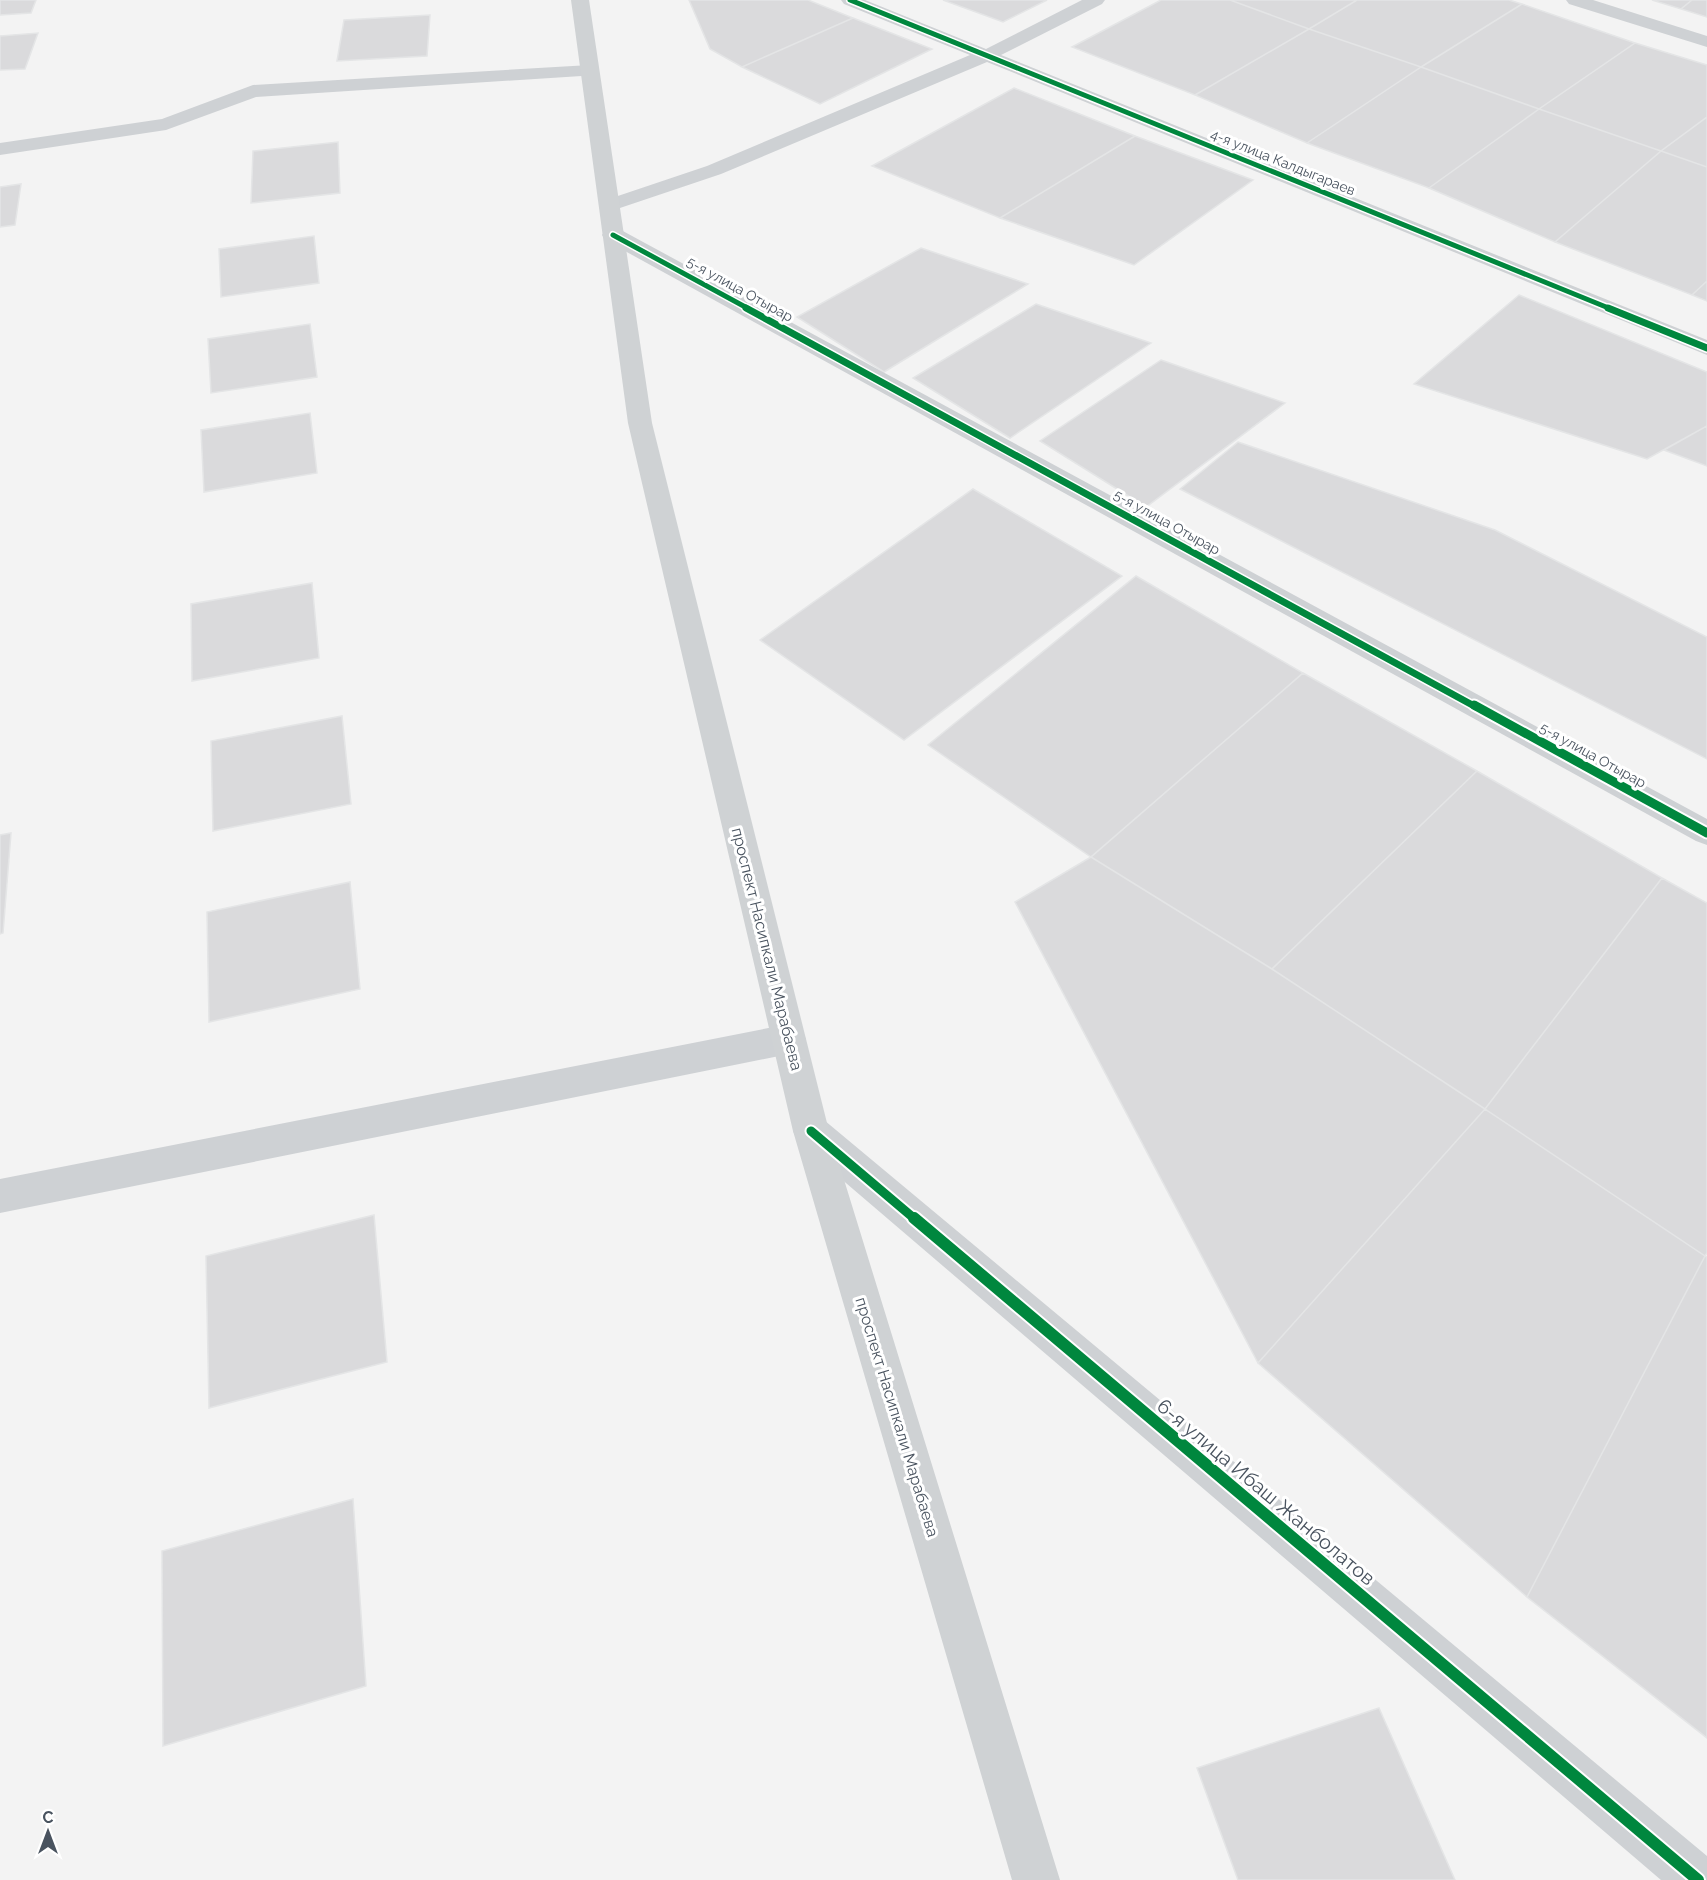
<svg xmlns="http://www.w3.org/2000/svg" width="1707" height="1880" font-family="Raleway,sans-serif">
  <rect width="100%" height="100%" fill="#f3f3f3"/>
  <path fill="#dadadc" stroke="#e4e5e6" stroke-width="1.5" d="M0,0H36L31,13L0,15Z
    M689,0H808L853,18L742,67L710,49Z
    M943,0H1047L1003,22Z
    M1161,0H1230L1309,29L1195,95L1072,47Z
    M1230,0H1357L1309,29Z
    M1357,0H1509L1522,4L1421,67L1309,29Z
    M1652,0H1692L1681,9Z
    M1692,0H1707V17L1681,9Z
    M1522,4L1635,43L1539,109L1421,67Z
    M430,15L427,56L337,61L344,20Z
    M853,18L932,49L820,104L742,67Z
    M1309,29L1421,67L1307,143L1195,95Z
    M38,33L25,69L0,70V36Z
    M1635,43L1707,65V117L1661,151L1539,109Z
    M1421,67L1539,109L1429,188L1307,143Z
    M1014,88L1135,136L1000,218L872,166Z
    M1539,109L1661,151L1555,242L1429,188Z
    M1707,117V167L1661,151Z
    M1135,136L1253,180L1134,265L1000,218Z
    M338,142L340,193L251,203L253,151Z
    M1661,151L1707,167V281L1692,295L1555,242Z
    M21,184L15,225L0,227V187Z
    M314,236L319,283L221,297L219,249Z
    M921,248L1028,284L884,372L797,317Z
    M1707,281V301L1692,295Z
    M1519,295L1707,372V426L1647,459L1414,384Z
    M1036,304L1151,343L1010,438L913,378Z
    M310,324L317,377L211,393L208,339Z
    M1161,360L1285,403L1146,507L1040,441Z
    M310,413L317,473L204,492L201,430Z
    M1707,426V466L1664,450Z
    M1238,442L1495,530L1707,637V759L1180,489Z
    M973,489L1122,576L904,740L760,640Z
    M1136,576L1303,673L1091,857L928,745Z
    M312,583L319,658L192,681L191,604Z
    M1303,673L1477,771L1272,969L1091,857Z
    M342,716L351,804L213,831L211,741Z
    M1477,771L1662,878L1485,1109L1272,969Z
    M11,833L3,933L0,934V835Z
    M1091,857L1272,969L1485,1109L1258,1363L1015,902Z
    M1662,878L1707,903V1253L1705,1256L1485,1109Z
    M350,882L360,989L209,1022L207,912Z
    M1485,1109L1705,1256L1527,1597L1258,1363Z
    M374,1215L387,1362L209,1408L206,1256Z
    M1705,1256L1707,1257V1738L1527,1597Z
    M353,1499L366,1686L163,1746L162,1551Z
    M1379,1708L1455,1880H1238L1197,1768Z"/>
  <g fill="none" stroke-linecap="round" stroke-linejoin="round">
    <path fill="#ced1d4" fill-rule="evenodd" d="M841,0H865L986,49L1082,0H1105L1102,4L1001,55L1707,340V355L987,62L721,174L617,209L610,211L603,209L600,205L603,201L707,166L970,55L844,4Z
      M1566,0H1593L1707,36V47L1569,4Z
      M590,65L597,67L599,71L597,75L256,97L166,130L0,155V143L162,119L253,85Z
      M613,229L621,230L1707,819V845L1696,841L605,240L602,235L605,230Z
      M789,1024L801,1029L806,1039L801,1049L789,1054L0,1213V1179Z
      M811,1115L824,1120L1707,1856V1880H1661L798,1142L793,1131L798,1120Z"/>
    <path fill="#cfd2d4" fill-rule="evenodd" d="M571,0H589L652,423L829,1131L1060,1880H1012L793,1131L628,423Z"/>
    <g stroke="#fff" stroke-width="8">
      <path id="cycleway-far3" d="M850,0L1611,309
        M613,235L749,309"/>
    </g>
    <g stroke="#fff" stroke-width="10">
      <path id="cycleway-far2" d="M746,308L1476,707
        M1608,308L1707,348"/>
    </g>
    <g stroke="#fff" stroke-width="13">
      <path id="cycleway-far1" d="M1474,705L1707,833
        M811,1131L916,1220"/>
    </g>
    <g stroke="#fff" stroke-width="16">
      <path id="cycleway" d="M914,1218L1698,1880"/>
    </g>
    <use href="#cycleway-far3" stroke="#00873e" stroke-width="5"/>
    <use href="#cycleway-far2" stroke="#00873e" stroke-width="7"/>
    <use href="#cycleway-far1" stroke="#00873e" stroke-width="9"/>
    <use href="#cycleway" stroke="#00873e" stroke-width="12"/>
  </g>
  <g text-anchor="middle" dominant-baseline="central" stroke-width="6" stroke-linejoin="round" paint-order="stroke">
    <g font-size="14" fill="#49535f" stroke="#fff">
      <text transform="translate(1283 162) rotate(22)">4-я улица Калдыгараев</text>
      <text transform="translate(740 289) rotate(29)">5-я улица Отырар</text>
      <text transform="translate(1167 522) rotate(29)">5-я улица Отырар</text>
      <text transform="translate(1593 755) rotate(29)">5-я улица Отырар</text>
    </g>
    <g font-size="16" fill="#49535f" stroke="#fff">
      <text transform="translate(767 949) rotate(76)">проспект Насипкали Марабаева</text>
      <text transform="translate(897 1417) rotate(73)">проспект Насипкали Марабаева</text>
    </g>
    <g font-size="20" fill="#49535f" stroke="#fff">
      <text transform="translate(1266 1492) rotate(40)">6-я улица Ибаш Жанболатов</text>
    </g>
  </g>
  <g transform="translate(48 1832)" stroke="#ffffff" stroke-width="4.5" paint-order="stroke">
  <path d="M0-4.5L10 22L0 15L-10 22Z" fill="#49535f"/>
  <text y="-9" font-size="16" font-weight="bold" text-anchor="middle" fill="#49535f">С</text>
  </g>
</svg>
